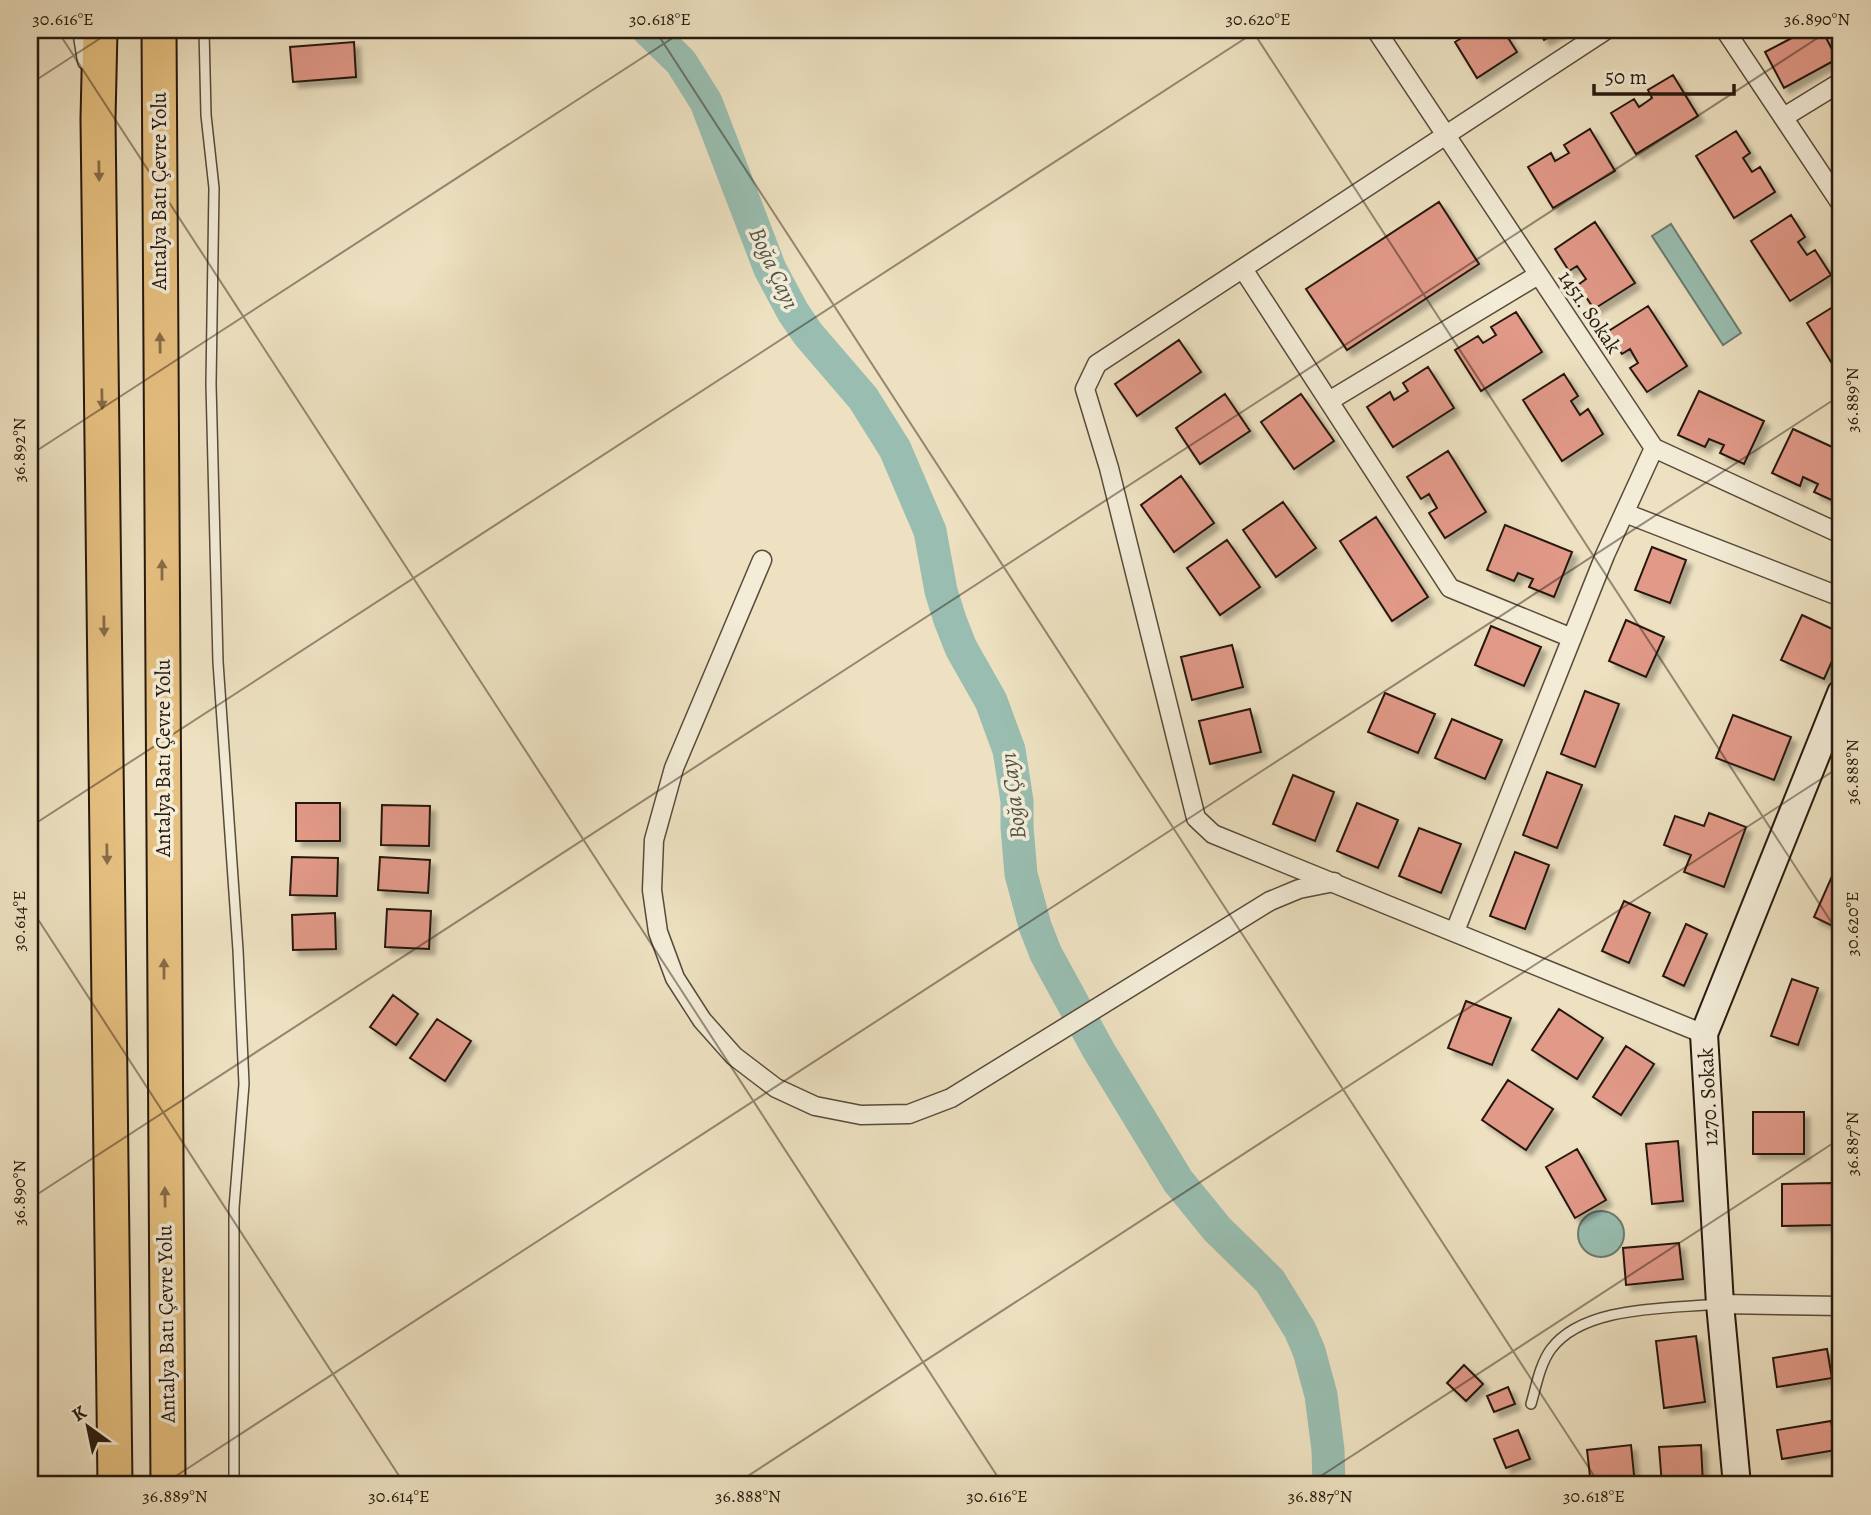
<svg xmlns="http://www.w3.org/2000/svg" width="1871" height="1515" font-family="Alegreya,serif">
  <defs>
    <filter id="shadow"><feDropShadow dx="5.5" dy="5.5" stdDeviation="2" flood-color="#0004"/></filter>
  </defs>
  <rect width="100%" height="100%" fill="#ede1c1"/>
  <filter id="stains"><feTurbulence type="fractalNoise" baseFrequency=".00286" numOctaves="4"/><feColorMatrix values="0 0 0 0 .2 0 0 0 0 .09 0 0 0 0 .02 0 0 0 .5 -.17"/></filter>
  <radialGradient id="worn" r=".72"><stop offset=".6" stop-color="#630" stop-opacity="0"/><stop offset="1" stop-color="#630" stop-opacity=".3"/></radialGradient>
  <path fill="#99beb1" stroke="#6b7c70" stroke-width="2" d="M1671,224L1741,333L1723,345L1652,236Z
    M1578 1234a23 23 0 1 1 46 0a23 23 0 1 1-46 0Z"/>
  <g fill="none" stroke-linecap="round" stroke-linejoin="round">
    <path stroke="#99beb1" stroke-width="33" d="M648,30L681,62L706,102L770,269L793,312L808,334L863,398L895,449L930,531L941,591L950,620L961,648L991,701L1009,750L1017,801V827L1021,874L1035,926L1046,954L1099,1051L1178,1181L1217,1229L1270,1281L1300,1330L1309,1351L1321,1395L1328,1450L1329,1485"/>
  </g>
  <path fill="#e19988" stroke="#27190e" stroke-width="2" filter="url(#shadow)" d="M1475,30H1503L1517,52L1477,78L1455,42Z
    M1538,30H1562L1544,40Z
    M1807,30H1822L1837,59L1784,88L1765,52Z
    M354,42L356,77L293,82L290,47Z
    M1673,75L1698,116L1636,154L1611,113L1634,99L1639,107L1652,98L1648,90Z
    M1590,129L1615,171L1553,208L1528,167L1551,153L1555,161L1569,153L1564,145Z
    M1736,131L1750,153L1743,158L1752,172L1760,167L1775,192L1734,218L1696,156Z
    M1439,202L1479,264L1347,350L1306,289Z
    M1791,215L1805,237L1798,242L1807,255L1815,250L1831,275L1790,301L1751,241Z
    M1595,222L1635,283L1594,309L1578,285L1586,279L1577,266L1569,271L1555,249Z
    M1841,302V378L1807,323Z
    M1648,306L1687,366L1647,392L1630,368L1638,363L1630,349L1622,354L1607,332Z
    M1516,312L1542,352L1481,391L1455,350L1478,336L1483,343L1496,335L1491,327Z
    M1179,340L1201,372L1137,416L1115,384Z
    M1428,367L1454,408L1393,447L1367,407L1390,392L1394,400L1408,391L1403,383Z
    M1564,374L1578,396L1571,401L1580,415L1588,409L1603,434L1562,461L1523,400Z
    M1699,391L1764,421L1744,464L1720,453L1724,445L1709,439L1705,447L1678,435Z
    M1225,394L1250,431L1200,464L1176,428Z
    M1301,394L1334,441L1294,469L1261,422Z
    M1793,429L1841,451V497L1838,503L1814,492L1818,484L1803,477L1800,486L1772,473Z
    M1448,451L1486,512L1445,538L1429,513L1437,508L1429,494L1421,499L1407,477Z
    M1181,476L1214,523L1174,552L1141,505Z
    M1283,502L1316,548L1276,577L1243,530Z
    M1376,517L1428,597L1392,621L1340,541Z
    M1505,525L1572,552L1554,597L1529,587L1533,579L1518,573L1514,581L1487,570Z
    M1227,540L1260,587L1220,615L1187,568Z
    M1652,547L1686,560L1670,603L1635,590Z
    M1802,615L1841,633V641L1824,679L1781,660Z
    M1626,620L1664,637L1646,677L1609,661Z
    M1491,626L1541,647L1524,686L1475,665Z
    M1232,645L1243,687L1192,700L1181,657Z
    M1585,691L1619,704L1595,767L1561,754Z
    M1385,693L1435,714L1418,753L1368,732Z
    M1250,709L1261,752L1210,764L1199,721Z
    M1733,715L1791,737L1774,780L1716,758Z
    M1452,719L1502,740L1485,779L1435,758Z
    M1547,772L1582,785L1557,848L1523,835Z
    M1293,775L1334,792L1315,841L1273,824Z
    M296,803H340V841H296Z
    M1357,803L1398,820L1378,868L1337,851Z
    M382,805L430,806L429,846L381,845Z
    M1709,813L1746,827L1724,887L1684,872L1691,855L1664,845L1675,816L1704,826Z
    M1419,828L1461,844L1441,893L1399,876Z
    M1515,852L1549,865L1525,929L1490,916Z
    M1841,856V930L1814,917Z
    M292,857L338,858L337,896L290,895Z
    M380,857L430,860L428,893L378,890Z
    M1624,901L1650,913L1629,963L1602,951Z
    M387,909L431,911L429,949L385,947Z
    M335,913L336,949L293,950L292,915Z
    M1686,924L1707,934L1684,986L1663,976Z
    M1792,979L1818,988L1798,1045L1771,1036Z
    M393,995L418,1014L396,1045L370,1027Z
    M1466,1001L1511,1018L1492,1065L1448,1048Z
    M1559,1009L1603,1038L1577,1079L1532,1050Z
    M437,1019L471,1041L445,1081L410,1058Z
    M1626,1046L1654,1064L1621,1115L1593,1097Z
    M1508,1080L1553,1109L1526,1150L1482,1120Z
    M1753,1112H1804V1154H1753Z
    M1678,1141L1683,1201L1652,1204L1646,1144Z
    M1577,1149L1606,1200L1575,1218L1546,1167Z
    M1832,1183V1225L1782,1226V1184Z
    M1679,1243L1683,1279L1626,1285L1623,1248Z
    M1696,1336L1705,1402L1664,1408L1656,1341Z
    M1827,1349L1832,1378L1777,1387L1773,1358Z
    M1464,1365L1483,1384L1466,1401L1447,1383Z
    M1508,1387L1515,1404L1494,1412L1487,1396Z
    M1831,1421L1836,1450L1782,1459L1777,1430Z
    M1518,1430L1530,1459L1506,1468L1494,1439Z
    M1631,1445L1635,1485H1591L1587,1450Z
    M1701,1445L1703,1485H1662L1659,1447Z"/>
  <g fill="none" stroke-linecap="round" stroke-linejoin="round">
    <g stroke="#584b3b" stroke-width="12">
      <path id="lane" d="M204,30L206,115L214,188L211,384L218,662L238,950L244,1084L234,1208V1485
        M1531,1404C1536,1387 1540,1364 1551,1349C1584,1305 1668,1309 1718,1304"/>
    </g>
    <g stroke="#584b3b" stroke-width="21">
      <path id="street" d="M82,30L87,61
        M1376,30L1654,448L1841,534
        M1606,30L1097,364L1085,389L1109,468L1196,818L1213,834L1704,1034
        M1725,30L1841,204
        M1784,117L1841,82
        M1243,269L1450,588L1572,638
        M1329,401L1538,275
        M1625,513L1841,597
        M762,560L674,768L654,840L652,890L658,932L675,978L702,1020L734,1056L776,1088L815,1106L861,1115L909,1114L951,1098L1270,901L1299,889L1334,882
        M1455,931L1605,555L1654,448
        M1720,1304L1841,1306"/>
    </g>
    <g stroke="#27190e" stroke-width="30">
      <path id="secondary" d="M1737,1485L1720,1304L1704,1034L1841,693"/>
    </g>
    <g stroke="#27190e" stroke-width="37">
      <path id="highway" d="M100,30L98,119L115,1485
        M159,30L168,1485"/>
    </g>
    <use href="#lane" stroke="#f3ecd7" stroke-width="9"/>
    <use href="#street" stroke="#f3ecd7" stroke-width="18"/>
    <use href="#secondary" stroke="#f3ecd7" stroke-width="26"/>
    <use href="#highway" stroke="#e6c080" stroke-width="33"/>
  </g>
  <defs><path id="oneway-solid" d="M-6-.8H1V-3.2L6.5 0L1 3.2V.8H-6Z" transform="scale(1.75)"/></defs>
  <g fill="#866c47">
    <use href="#oneway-solid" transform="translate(99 171) rotate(89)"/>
    <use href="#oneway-solid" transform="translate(160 343) rotate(-91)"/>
    <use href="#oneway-solid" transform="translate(102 399) rotate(89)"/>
    <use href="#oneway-solid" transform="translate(162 570) rotate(-90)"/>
    <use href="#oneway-solid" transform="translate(104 626) rotate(89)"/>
    <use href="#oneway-solid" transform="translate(107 854) rotate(89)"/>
    <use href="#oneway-solid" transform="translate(164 969) rotate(-90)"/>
    <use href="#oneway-solid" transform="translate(165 1197) rotate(-91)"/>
  </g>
  <path fill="none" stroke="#27190e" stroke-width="2" stroke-opacity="0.45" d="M57,30L1003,1485M655,30L1600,1485M1252,30L1841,937M30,84L113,30M30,455L685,30M30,827L1258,30M30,907L405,1485M30,1199L1830,30M162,1485L1841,395M734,1485L1841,766M1307,1485L1841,1138"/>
  <g text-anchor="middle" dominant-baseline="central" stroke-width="7" stroke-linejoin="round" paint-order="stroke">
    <g font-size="21" fill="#27190e" stroke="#f3ecd7">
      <text transform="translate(159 191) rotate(-90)">Antalya Batı Çevre Yolu</text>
      <text transform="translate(1590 312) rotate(56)">1451. Sokak</text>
      <text transform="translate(163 758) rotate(-90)">Antalya Batı Çevre Yolu</text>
      <text transform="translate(1708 1097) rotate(-93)">1270. Sokak</text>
      <text transform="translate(166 1324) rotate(-91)">Antalya Batı Çevre Yolu</text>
    </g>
    <g font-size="23" font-style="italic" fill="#4f5347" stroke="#f3ecd7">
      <text transform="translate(774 268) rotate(65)">Boğa Çayı</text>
      <text transform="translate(1013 796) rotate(-97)">Boğa Çayı</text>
    </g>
  </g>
  <rect width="1871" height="1515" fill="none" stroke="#ede1c1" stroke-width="77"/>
  <g transform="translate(88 1427) rotate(327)" stroke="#f3ecd7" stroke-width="5" paint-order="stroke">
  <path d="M0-5L12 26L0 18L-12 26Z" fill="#27190e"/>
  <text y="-10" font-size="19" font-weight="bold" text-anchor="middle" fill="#27190e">K</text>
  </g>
  <path d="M1594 84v10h140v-10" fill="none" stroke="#27190e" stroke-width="3.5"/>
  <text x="1605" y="84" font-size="21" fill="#27190e" stroke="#f3ecd7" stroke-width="5" paint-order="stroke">50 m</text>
  <rect x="38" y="38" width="1794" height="1438" fill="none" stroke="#27190e" stroke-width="2.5"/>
  <g font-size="18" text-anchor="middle" fill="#27190e">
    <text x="63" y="25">30.616°E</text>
    <text x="660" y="25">30.618°E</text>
    <text x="1258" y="25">30.620°E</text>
    <text x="1817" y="25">36.890°N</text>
    <text transform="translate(1852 400) rotate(-90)" y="6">36.889°N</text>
    <text transform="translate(19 450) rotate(-90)" y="6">36.892°N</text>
    <text transform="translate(1852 772) rotate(-90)" y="6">36.888°N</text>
    <text transform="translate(19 921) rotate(-90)" y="6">30.614°E</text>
    <text transform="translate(1852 924) rotate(-90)" y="6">30.620°E</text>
    <text transform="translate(1852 1144) rotate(-90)" y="6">36.887°N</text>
    <text transform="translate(19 1193) rotate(-90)" y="6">36.890°N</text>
    <text x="175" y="1502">36.889°N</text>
    <text x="399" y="1502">30.614°E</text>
    <text x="748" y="1502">36.888°N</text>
    <text x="997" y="1502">30.616°E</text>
    <text x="1320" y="1502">36.887°N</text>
    <text x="1594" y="1502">30.618°E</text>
  </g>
  <rect width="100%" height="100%" filter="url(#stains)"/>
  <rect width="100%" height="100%" fill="url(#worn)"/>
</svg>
